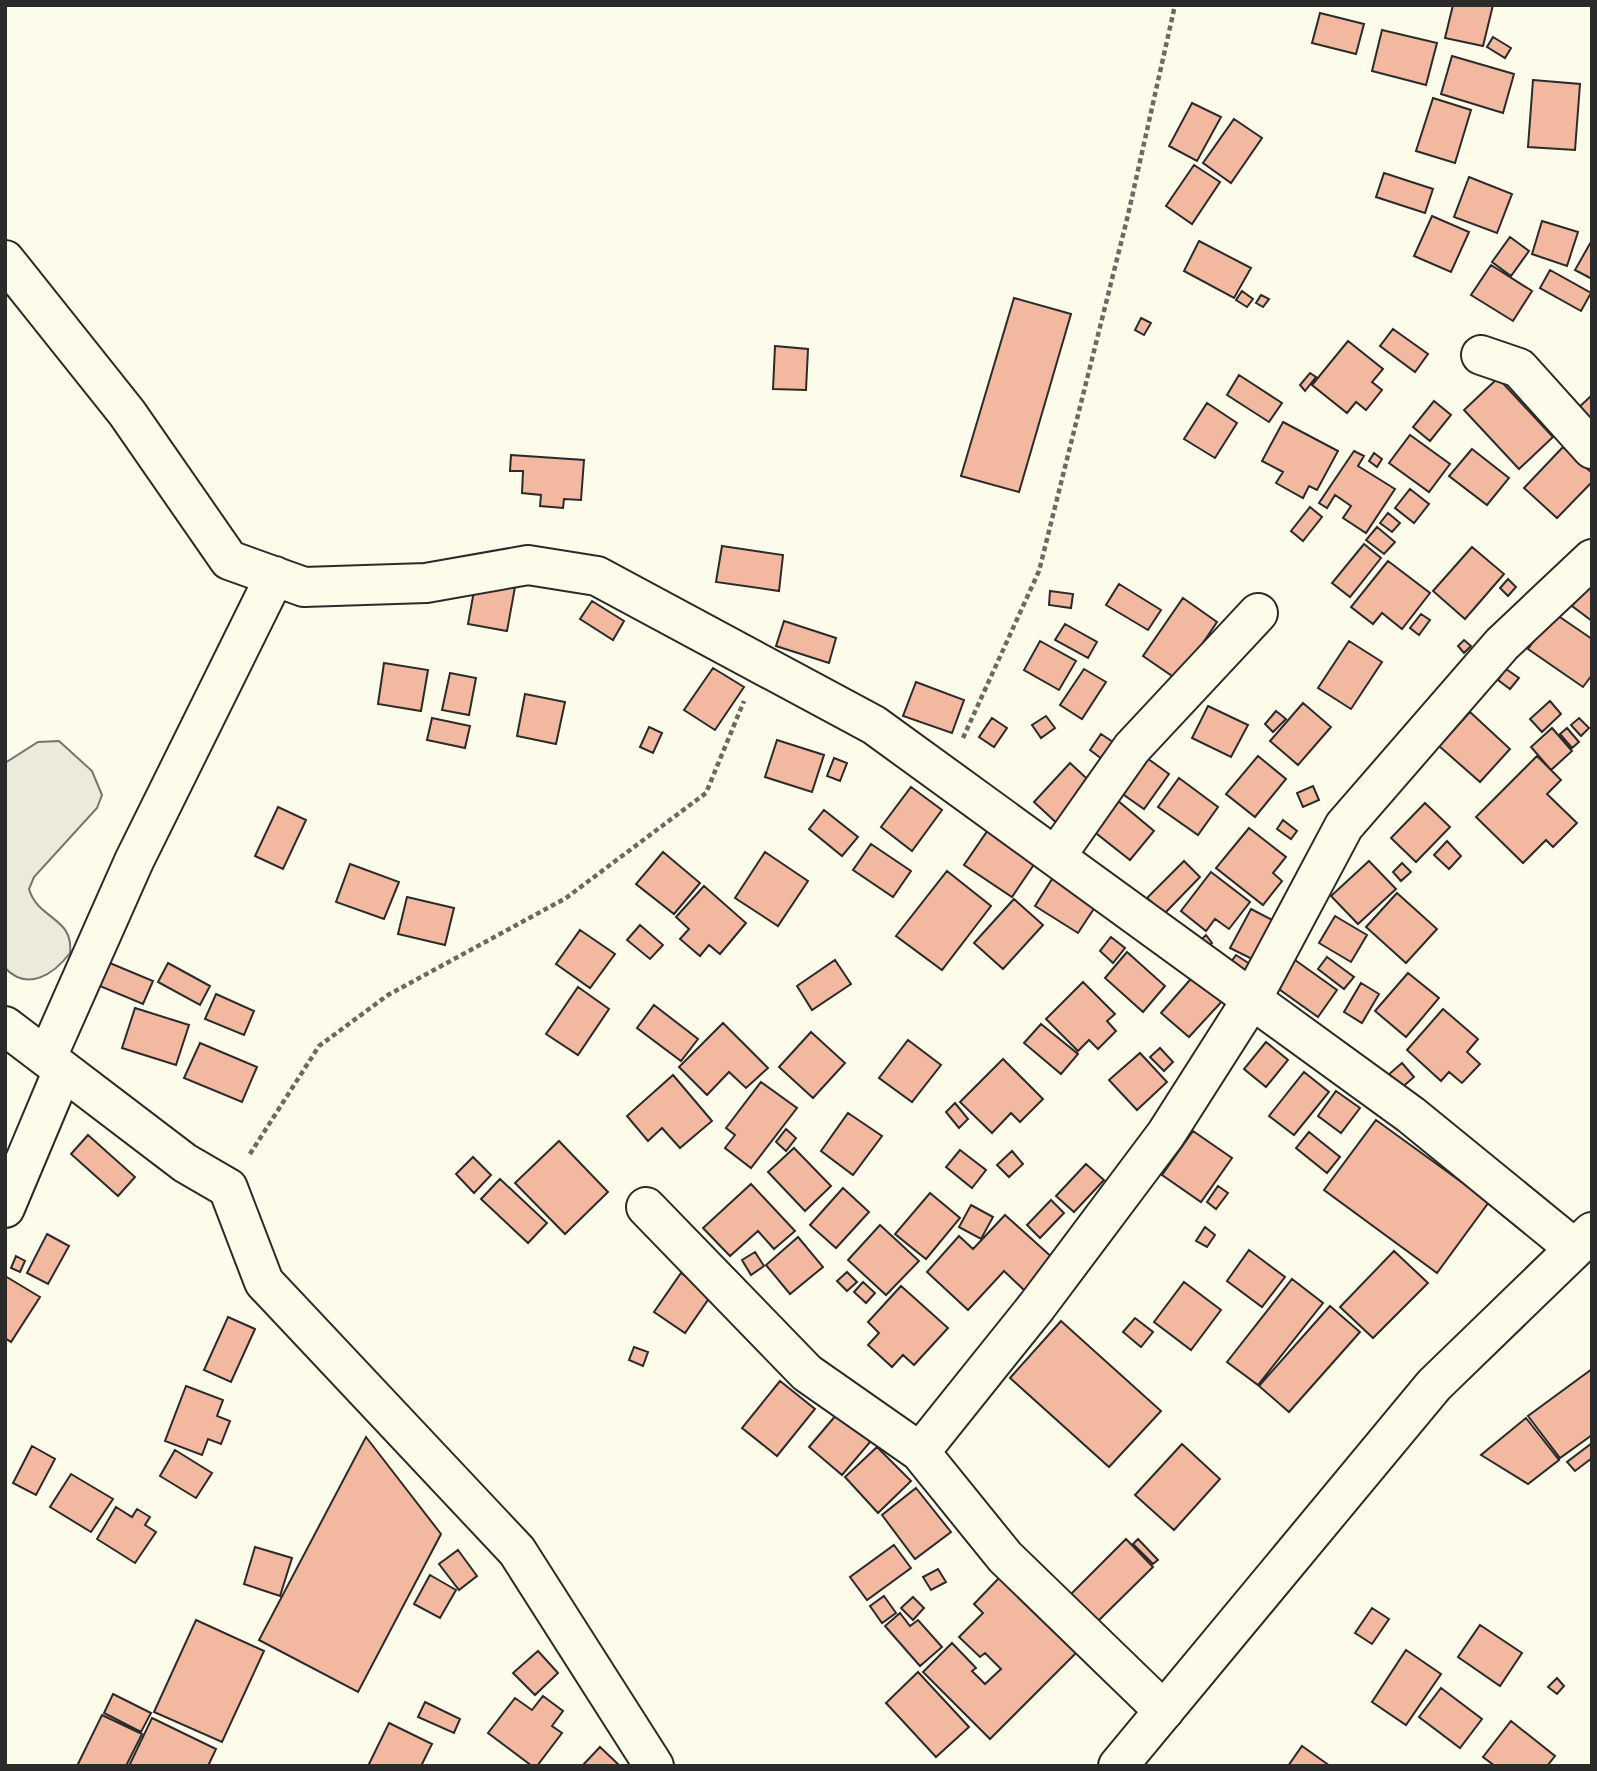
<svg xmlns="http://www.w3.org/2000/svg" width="1597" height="1771" font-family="Ubuntu,sans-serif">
  <rect width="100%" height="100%" fill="#fdfbea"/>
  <path fill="#ecebdb" stroke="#74746e" stroke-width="2" d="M59,741L92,771L102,795L97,808L34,877L29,889C38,920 74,917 70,953C54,974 28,992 5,968V763L38,742Z"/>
  <path fill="#f2b8a0" stroke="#2b2b2b" stroke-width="2" d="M1453,5H1493L1483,46L1445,38Z
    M1320,13L1364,24L1356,54L1312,43Z
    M1382,30L1437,43L1426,85L1372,71Z
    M1493,37L1511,48L1505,58L1487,47Z
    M1452,56L1514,74L1503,113L1441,94Z
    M1533,80L1580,84L1575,150L1528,147Z
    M1433,98L1471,110L1455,163L1416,151Z
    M1192,103L1221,117L1197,161L1169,146Z
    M1234,119L1262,138L1231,183L1203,163Z
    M1194,165L1220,182L1192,224L1166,206Z
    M1384,173L1433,189L1425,213L1376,197Z
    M1469,177L1512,194L1497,233L1454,217Z
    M1432,216L1469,232L1451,272L1414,256Z
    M1542,221L1578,232L1567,266L1532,254Z
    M1510,237L1529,251L1511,276L1492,262Z
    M1592,240V279L1575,270Z
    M1199,241L1251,268L1234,298L1184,271Z
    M1491,265L1532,291L1513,321L1471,295Z
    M1550,270L1591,293L1581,311L1540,288Z
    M1242,291L1253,299L1247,307L1236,300Z
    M1261,295L1269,299L1263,307L1256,303Z
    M1014,298L1071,314L1019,492L961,476Z
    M1141,318L1151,323L1144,335L1135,330Z
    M1393,329L1428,354L1415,372L1380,346Z
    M1348,341L1383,369L1372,382L1382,390L1366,410L1356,402L1347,413L1312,385Z
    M775,346L808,349L806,390L773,389Z
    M1310,373L1316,377L1305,391L1300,385Z
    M1239,375L1282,403L1269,422L1227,395Z
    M1498,378L1553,437L1519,469L1464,410Z
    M1592,395V420L1588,423L1576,410Z
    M1434,401L1451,415L1430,441L1413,427Z
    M1207,403L1237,423L1215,458L1184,439Z
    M1283,422L1338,451L1317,490L1309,486L1303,498L1276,483L1283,472L1262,461Z
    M1410,435L1450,464L1429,492L1389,463Z
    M1563,447L1592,473V482L1557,518L1524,488Z
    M1472,449L1509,478L1487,505L1449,476Z
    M1354,451L1364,456L1358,466L1395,489L1366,533L1343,518L1351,506L1335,495L1327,508L1319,503Z
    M1374,453L1382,459L1377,467L1369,461Z
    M511,455L584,460L581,500L564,499L563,508L540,506L541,495L522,493L523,471H510Z
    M1410,489L1429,504L1414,523L1395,508Z
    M1310,507L1322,517L1303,541L1291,531Z
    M1388,513L1400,523L1392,532L1380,523Z
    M1377,527L1395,542L1384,554L1366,540Z
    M1364,544L1381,558L1350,597L1332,583Z
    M722,546L783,555L779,591L716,582Z
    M1472,547L1504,574L1465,619L1433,591Z
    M1388,561L1430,593L1402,629L1382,613L1373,624L1351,607Z
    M1508,579L1516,587L1508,596L1500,588Z
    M476,580L515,587L507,631L468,624Z
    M1592,581V621L1572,606Z
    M1119,584L1161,610L1148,630L1106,605Z
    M1050,591L1073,594L1071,608L1049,605Z
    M1183,598L1217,622L1178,680L1143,656Z
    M592,601L624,621L613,640L580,619Z
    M1554,613L1592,639V675L1583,687L1528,649Z
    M1421,614L1430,620L1419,635L1410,628Z
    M784,621L836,638L829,663L776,646Z
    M1065,624L1097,642L1088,658L1055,640Z
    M1464,640L1471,646L1464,653L1458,646Z
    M1040,641L1076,661L1059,690L1024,670Z
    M1349,641L1382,662L1351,709L1318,688Z
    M384,663L428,670L421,711L378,704Z
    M713,668L744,687L715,730L684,710Z
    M1084,669L1106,682L1082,719L1060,705Z
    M1506,669L1519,678L1510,689L1498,680Z
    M450,673L476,678L469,715L442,710Z
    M916,682L964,700L952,733L903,716Z
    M525,694L565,702L556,744L517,736Z
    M1550,701L1561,714L1542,732L1530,719Z
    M1303,703L1331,727L1298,765L1270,741Z
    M1208,706L1248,725L1231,757L1192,738Z
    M1276,711L1286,719L1273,732L1265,724Z
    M1470,712L1510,749L1480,782L1439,746Z
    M1046,716L1055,728L1041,738L1032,725Z
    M432,718L470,726L465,748L427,740Z
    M992,718L1007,728L994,747L979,737Z
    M1579,718L1589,728L1581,736L1571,725Z
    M649,727L662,733L653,753L640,747Z
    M1552,728L1572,751L1551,770L1531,747Z
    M1567,728L1579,742L1572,748L1560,734Z
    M1101,734L1122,748L1110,765L1090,750Z
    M777,740L824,755L812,792L765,777Z
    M1140,753L1169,774L1144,809L1114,788Z
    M1258,756L1286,779L1255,817L1226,794Z
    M1537,756L1561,780L1547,794L1577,823L1553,847L1546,840L1523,863L1476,817Z
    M834,758L847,763L840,781L827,776Z
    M1070,763L1097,788L1061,827L1034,802Z
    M1179,778L1218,807L1198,835L1158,807Z
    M1313,786L1319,800L1303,807L1297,793Z
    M911,787L942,810L912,851L881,827Z
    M1117,800L1154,831L1130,860L1092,830Z
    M1425,803L1450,827L1416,862L1391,838Z
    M278,807L306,820L283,869L255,856Z
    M824,810L858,837L842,856L809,829Z
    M1283,820L1297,831L1291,839L1277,829Z
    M1249,828L1286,857L1273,873L1282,881L1263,905L1216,868Z
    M988,830L1035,863L1012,897L964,865Z
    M1447,841L1461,856L1449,869L1434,855Z
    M871,844L911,871L893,897L853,870Z
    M663,852L700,883L674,914L636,884Z
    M765,852L808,881L778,926L735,898Z
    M1184,861L1200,877L1164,914L1147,898Z
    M1369,861L1396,889L1358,924L1331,896Z
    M1402,863L1411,872L1401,881L1393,872Z
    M350,864L399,882L384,919L336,902Z
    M947,871L991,906L942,970L896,936Z
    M1211,872L1250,902L1229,929L1215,919L1206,931L1181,911Z
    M1054,876L1097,904L1078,933L1035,906Z
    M704,886L746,923L720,954L709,945L700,956L680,939L689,929L676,917Z
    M1397,893L1437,929L1406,963L1366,927Z
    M407,897L454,908L445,945L398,934Z
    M1014,899L1043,925L1003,969L974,943Z
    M1251,909L1276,922L1256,961L1230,948Z
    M1335,916L1367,935L1351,962L1319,943Z
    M640,925L663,945L650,959L627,940Z
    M580,930L615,954L590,988L556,964Z
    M1206,935L1212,943L1207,948L1200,941Z
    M1111,937L1125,948L1113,963L1100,951Z
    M1127,952L1165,986L1143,1012L1105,978Z
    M1236,955L1253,966L1249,973L1231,962Z
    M1327,957L1354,977L1344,989L1318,969Z
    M835,960L851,984L812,1010L797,986Z
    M1295,960L1337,990L1318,1017L1276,987Z
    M105,961L153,981L143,1004L95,984Z
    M168,963L210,986L200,1005L158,982Z
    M1196,973L1225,998L1189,1037L1161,1013Z
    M1408,973L1439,998L1406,1037L1375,1011Z
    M1083,982L1115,1014L1107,1021L1116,1031L1098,1049L1089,1040L1078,1051L1046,1019Z
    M1361,983L1379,994L1362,1023L1344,1012Z
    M578,987L609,1009L578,1055L546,1034Z
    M216,994L254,1011L244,1035L205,1019Z
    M654,1005L698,1039L681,1061L637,1028Z
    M135,1008L189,1025L176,1065L122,1048Z
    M1443,1009L1478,1039L1467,1052L1480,1064L1462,1083L1449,1072L1441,1081L1407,1050Z
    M723,1023L768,1068L746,1088L729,1072L707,1095L679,1067Z
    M1041,1024L1078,1054L1061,1074L1024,1043Z
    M811,1032L845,1063L813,1098L779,1067Z
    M908,1040L941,1065L912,1102L879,1078Z
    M1266,1042L1288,1060L1266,1087L1244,1069Z
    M200,1043L257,1067L242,1102L184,1078Z
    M1160,1048L1173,1062L1164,1071L1150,1057Z
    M1140,1053L1167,1082L1137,1110L1109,1080Z
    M1003,1059L1043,1099L1020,1122L1011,1113L992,1133L960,1102Z
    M1402,1063L1414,1077L1399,1090L1387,1076Z
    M1304,1072L1329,1092L1294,1135L1269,1116Z
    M673,1075L712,1121L680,1148L662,1128L648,1141L627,1116Z
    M761,1082L797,1108L751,1168L725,1148L735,1135L726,1128Z
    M1336,1091L1360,1108L1341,1133L1318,1116Z
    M955,1103L968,1119L959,1128L946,1112Z
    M848,1113L882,1136L853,1175L821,1151Z
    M1376,1120L1489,1202L1437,1273L1324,1190Z
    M786,1129L796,1138L786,1151L776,1142Z
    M1193,1131L1232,1158L1201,1202L1162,1175Z
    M1309,1132L1340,1157L1327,1173L1296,1148Z
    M88,1135L135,1177L118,1196L71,1154Z
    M559,1141L608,1192L565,1234L515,1183Z
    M794,1148L831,1186L805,1211L768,1172Z
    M960,1150L986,1170L972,1188L946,1167Z
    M1012,1151L1023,1164L1009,1177L997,1165Z
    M473,1157L491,1175L474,1193L456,1174Z
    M1086,1164L1104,1180L1074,1212L1056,1196Z
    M500,1179L547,1223L528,1243L481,1199Z
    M751,1184L795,1231L774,1249L758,1231L730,1256L703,1228Z
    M1218,1186L1228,1193L1216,1209L1207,1202Z
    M843,1188L869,1212L836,1248L810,1225Z
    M930,1193L960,1218L926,1259L895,1234Z
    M1051,1200L1064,1213L1040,1238L1027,1225Z
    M971,1205L993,1217L981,1239L959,1227Z
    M1005,1215L1054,1259L1025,1291L1004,1271L968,1310L927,1272L959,1236L973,1249Z
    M880,1225L919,1261L886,1295L848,1260Z
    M1205,1227L1215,1235L1207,1247L1196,1241Z
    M47,1234L69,1246L48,1284L27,1273Z
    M798,1237L823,1267L790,1294L766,1265Z
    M1249,1250L1285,1277L1262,1307L1227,1281Z
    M1394,1251L1428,1283L1373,1338L1340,1307Z
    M755,1252L764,1266L751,1275L742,1260Z
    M16,1256L25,1261L20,1272L11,1268Z
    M847,1272L857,1282L847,1291L837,1281Z
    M681,1273L712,1294L685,1333L654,1312Z
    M5,1276L40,1297L11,1342L5,1338Z
    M1292,1279L1323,1303L1258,1385L1227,1362Z
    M863,1282L875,1293L866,1303L854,1292Z
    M1184,1282L1221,1310L1191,1350L1154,1322Z
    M901,1286L948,1328L914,1365L903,1355L892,1367L868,1345L879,1333L868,1322Z
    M1330,1306L1360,1332L1289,1412L1259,1386Z
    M228,1317L255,1329L231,1382L204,1370Z
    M1135,1318L1153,1332L1141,1347L1123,1332Z
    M1061,1321L1161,1411L1109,1467L1010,1378Z
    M634,1347L648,1352L643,1366L629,1360Z
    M1592,1369V1435L1560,1458L1528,1416Z
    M780,1381L815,1409L777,1456L742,1428Z
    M186,1386L223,1400L217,1416L230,1421L221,1444L208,1439L202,1455L165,1441Z
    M837,1414L871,1441L842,1475L809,1447Z
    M1526,1418L1559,1460L1528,1484L1481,1455Z
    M366,1437L441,1534L358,1692L259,1640Z
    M1592,1443V1458L1575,1471L1567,1462Z
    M1182,1444L1220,1479L1174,1530L1135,1495Z
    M32,1446L55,1459L36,1495L13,1483Z
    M877,1447L911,1481L878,1513L845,1477Z
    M175,1450L212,1473L196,1498L160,1476Z
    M71,1474L113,1499L91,1532L50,1507Z
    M916,1488L951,1532L915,1559L882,1515Z
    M116,1507L132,1517L137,1509L150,1517L145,1525L156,1532L135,1563L97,1539Z
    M1126,1539L1153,1567L1091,1628L1064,1601Z
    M1138,1539L1158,1560L1153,1564L1133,1544Z
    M894,1545L911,1568L867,1600L850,1577Z
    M255,1547L292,1558L280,1596L244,1584Z
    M458,1550L477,1576L459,1590L439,1564Z
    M938,1569L946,1582L931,1590L923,1577Z
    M430,1575L456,1590L440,1618L414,1604Z
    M1000,1577L1077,1652L990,1739L923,1672L952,1643L976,1668L972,1671L985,1684L1001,1669L985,1653L980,1657L959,1637L983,1613L974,1604Z
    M884,1596L896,1613L882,1623L870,1606Z
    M913,1597L924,1608L913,1620L901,1608Z
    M1372,1608L1389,1619L1372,1644L1355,1633Z
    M900,1613L910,1626L918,1620L942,1647L920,1666L885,1626Z
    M196,1620L264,1651L222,1742L154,1712Z
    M1480,1625L1522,1653L1500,1686L1458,1657Z
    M1406,1650L1441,1674L1406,1725L1372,1702Z
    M538,1651L558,1673L535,1695L513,1673Z
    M918,1672L969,1727L936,1757L886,1703Z
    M1557,1678L1564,1686L1557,1694L1548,1687Z
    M1441,1688L1482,1719L1460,1748L1419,1717Z
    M113,1694L151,1713L141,1732L104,1713Z
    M543,1696L563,1711L552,1726L562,1733L537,1766H532L488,1733L515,1698L532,1710Z
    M425,1702L460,1719L454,1733L418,1717Z
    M102,1715L142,1734L126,1766H77Z
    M152,1718L216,1749L208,1766H129Z
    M1511,1721L1555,1756L1547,1766H1495L1483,1757Z
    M389,1723L432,1744L421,1766H368Z
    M1302,1746L1330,1766H1288Z
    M600,1747L619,1765L618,1766H582Z"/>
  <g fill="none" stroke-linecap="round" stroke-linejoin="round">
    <g stroke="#2b2b2b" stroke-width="42">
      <path id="street" d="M5,260L127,413L229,560L304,587L426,583L528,565L597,576L874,725L1411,1115L1574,1248
        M1481,355L1519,368L1592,449
        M1056,856L1132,748L1258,613
        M5,1026L185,1163L228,1188L264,1282L517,1551L654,1766
        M47,1057L134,861L275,576
        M646,1207L807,1373L920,1452L1005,1557L1164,1711
        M5,1208L63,1070
        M920,1452L1037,1306L1166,1134L1252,999L1344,826L1502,644L1592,559"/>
    </g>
    <g stroke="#2b2b2b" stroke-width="42">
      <path id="highway" d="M1118,1766L1434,1385L1592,1232"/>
    </g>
    <path stroke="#6a6964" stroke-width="4.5" stroke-dasharray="5 3.5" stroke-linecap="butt" d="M963,738L1039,571L1128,215L1175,5
      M250,1154L319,1046L388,995L566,898L706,793L744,701"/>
    <use href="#street" stroke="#fdfbea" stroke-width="38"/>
    <use href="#highway" stroke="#fdfbea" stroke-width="38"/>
  </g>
  <rect width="1597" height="1771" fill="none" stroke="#2b2b2b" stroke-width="14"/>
</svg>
